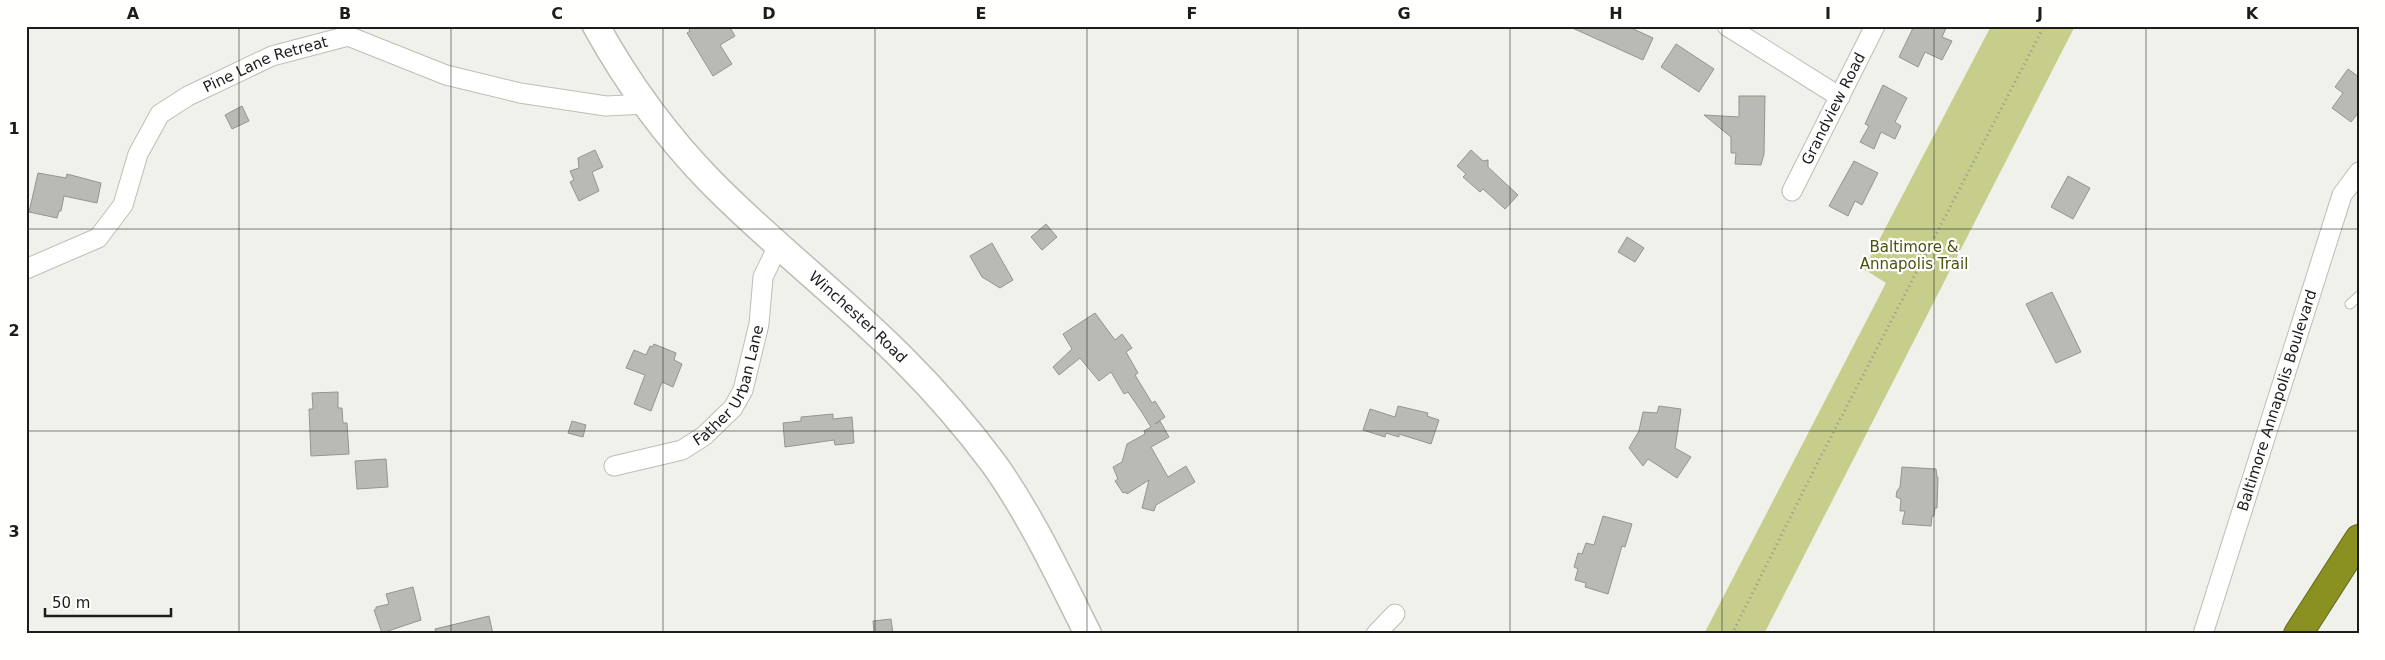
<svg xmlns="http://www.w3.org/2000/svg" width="2385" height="660" font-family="'DejaVu Sans',sans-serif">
  <rect width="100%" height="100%" fill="#f0f1ea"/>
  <path fill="#c7ce8b" d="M1991,26H2075L1764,634H1704L1886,283L1864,269Z"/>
  <path fill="#b9bab3" stroke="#94958e" d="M687,26H729L735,36L720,45L732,64L713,76L687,33L690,31Z
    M1568,26H1627L1653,38L1643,60Z
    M1914,26H1947L1942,37L1952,41L1942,60L1925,52L1918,67L1899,57Z
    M1676,44L1714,69L1699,92L1661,67Z
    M2348,69L2359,77V112L2351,122L2332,108L2343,93L2335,87Z
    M1883,85L1907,98L1895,122L1901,126L1895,139L1881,132L1874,149L1860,142L1869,126L1865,124Z
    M1739,96H1765L1764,154L1761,165L1735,164L1736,153H1731V137L1704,115L1739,117Z
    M242,106L249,121L232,129L225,115Z
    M595,150L603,167L592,172L599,191L579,201L570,182L574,180L570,171L579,168L578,158Z
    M1471,150L1483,161L1488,160V167L1518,195L1505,209L1483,189L1480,192L1463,177L1466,174L1457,166Z
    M1854,161L1878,173L1862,205L1855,201L1848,216L1829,206Z
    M38,173L66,178L67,174L101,183L97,203L64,196L61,211H59L57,218L29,212Z
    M2068,176L2090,188L2073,219L2051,207Z
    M1046,224L1057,237L1042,250L1031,237Z
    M1627,237L1644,248L1635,262L1618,252Z
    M992,243L1013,280L1000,288L982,277L970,256Z
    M2052,292L2081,352L2056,363L2026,304Z
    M1095,313L1115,340L1122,334L1132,348L1126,352L1138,373L1135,375L1152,403L1155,401L1165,417L1155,424L1160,421L1169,437L1151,447L1168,477L1186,466L1195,482L1156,505L1154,511L1142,508L1149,480L1127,494L1126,492L1123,493L1115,481L1118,479L1113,467L1122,462L1127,444L1145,434L1144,431L1151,427L1141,411L1128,392L1124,394L1111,372L1099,381L1080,358L1059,375L1053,367L1072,349L1063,334Z
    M654,344L676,353L674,360L682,364L673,387L662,382L651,411L634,404L645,375L626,368L634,350L646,355L650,346L652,347Z
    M338,392V408H342L343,423H347L349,454L311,456L309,409H313L312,393Z
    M1398,406L1428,413L1427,416L1439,420L1431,444L1399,434V437L1386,433L1385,437L1363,430L1370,409L1395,417Z
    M1659,406L1681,409L1675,448L1691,457L1677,478L1648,459L1643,466L1629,448L1639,431L1643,412L1657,413Z
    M833,414V419L852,417L854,443L835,445L834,440L785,447L783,423L801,421V417Z
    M572,421L586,425L583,437L568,433Z
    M386,459L388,487L357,489L355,461Z
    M1902,467L1936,469L1937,477H1938L1937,508H1935L1934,516H1932L1931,526L1902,524L1905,511H1900L1901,499L1896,497L1897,491L1900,487Z
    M1603,516L1632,524L1625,547L1622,546L1608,594L1585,587L1586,583L1575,580L1578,569L1574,567L1578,553L1582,554L1586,543L1594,545Z
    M413,587L421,620L382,633L374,610L376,609V607L389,604L386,594Z
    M489,616L493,634H436L435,629Z
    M891,619L893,634H874L873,621Z"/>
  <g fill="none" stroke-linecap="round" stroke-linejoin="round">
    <g stroke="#bdbeb6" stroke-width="11">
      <path id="lane" d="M2350,304L2359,296"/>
    </g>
    <g stroke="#bdbeb6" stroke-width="21">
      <g id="street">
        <path d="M1727,26L1840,97"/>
        <path id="s1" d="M1792,191L1875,26"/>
        <path id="s2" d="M26,269L98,238L123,205L138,154L160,114L188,96L272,56L348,36L446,75L520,93L606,106L646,104"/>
        <path id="s3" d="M614,466L682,450L704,436L733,408L743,390L759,324L763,277L778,246"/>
        <path d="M1376,634L1395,614"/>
        <path id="s4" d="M2203,634L2342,195L2359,172"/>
      </g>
    </g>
    <g stroke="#bdbeb6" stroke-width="29">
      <g id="secondary">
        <path id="s5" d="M596,26C627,82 666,136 711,182C773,245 844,299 906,362C937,393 967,428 994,464C1031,516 1059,576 1088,634"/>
      </g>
    </g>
    <g stroke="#64681f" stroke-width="30">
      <path id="highway" d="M2298,634L2359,539"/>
    </g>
    <path stroke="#959690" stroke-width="3" stroke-dasharray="1 4" stroke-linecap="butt" d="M1732,634L1818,462L2044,26"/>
    <use href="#lane" stroke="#fff" stroke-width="9"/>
    <use href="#street" stroke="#fff" stroke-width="19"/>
    <use href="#secondary" stroke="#fff" stroke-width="26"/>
    <use href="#highway" stroke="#8b9121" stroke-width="28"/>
  </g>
  <path fill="none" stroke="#1c1d1a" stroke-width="1" stroke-opacity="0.55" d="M239,26V634M451,26V634M663,26V634M875,26V634M1087,26V634M1298,26V634M1510,26V634M1722,26V634M1934,26V634M2146,26V634M26,229H2359M26,431H2359"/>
  <g text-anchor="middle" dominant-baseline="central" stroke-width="4.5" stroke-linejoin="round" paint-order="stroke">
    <g font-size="15" fill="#1c1d1a" stroke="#fffffe">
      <text stroke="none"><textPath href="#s2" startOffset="336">Pine Lane Retreat</textPath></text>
      <text stroke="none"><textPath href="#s1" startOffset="92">Grandview Road</textPath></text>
      <text stroke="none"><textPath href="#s5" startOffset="394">Winchester Road</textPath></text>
      <text stroke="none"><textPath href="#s3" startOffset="154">Father Urban Lane</textPath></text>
      <text stroke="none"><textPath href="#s4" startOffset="245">Baltimore Annapolis Boulevard</textPath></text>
    </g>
    <g font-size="15" fill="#4e510f" stroke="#fffffe">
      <text x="1914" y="247">Baltimore &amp;<tspan x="1914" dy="17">Annapolis Trail</tspan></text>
    </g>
  </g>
  <rect width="2385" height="660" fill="none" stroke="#fffffe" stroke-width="55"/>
  <path d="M45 608v8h126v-8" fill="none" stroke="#1c1d1a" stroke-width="2.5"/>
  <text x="52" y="608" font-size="15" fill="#1c1d1a" stroke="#fffffe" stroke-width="4" paint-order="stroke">50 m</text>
  <rect x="28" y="28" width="2330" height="604" fill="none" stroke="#1c1d1a" stroke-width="2"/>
  <g font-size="16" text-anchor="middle" font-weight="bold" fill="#1c1d1a">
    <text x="133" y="19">A</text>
    <text x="345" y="19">B</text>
    <text x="557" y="19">C</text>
    <text x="769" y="19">D</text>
    <text x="981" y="19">E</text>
    <text x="1192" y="19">F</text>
    <text x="1404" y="19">G</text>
    <text x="1616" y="19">H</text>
    <text x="1828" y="19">I</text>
    <text x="2040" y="19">J</text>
    <text x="2252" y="19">K</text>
    <text x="14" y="134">1</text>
    <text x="14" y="336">2</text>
    <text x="14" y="537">3</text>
  </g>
</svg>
